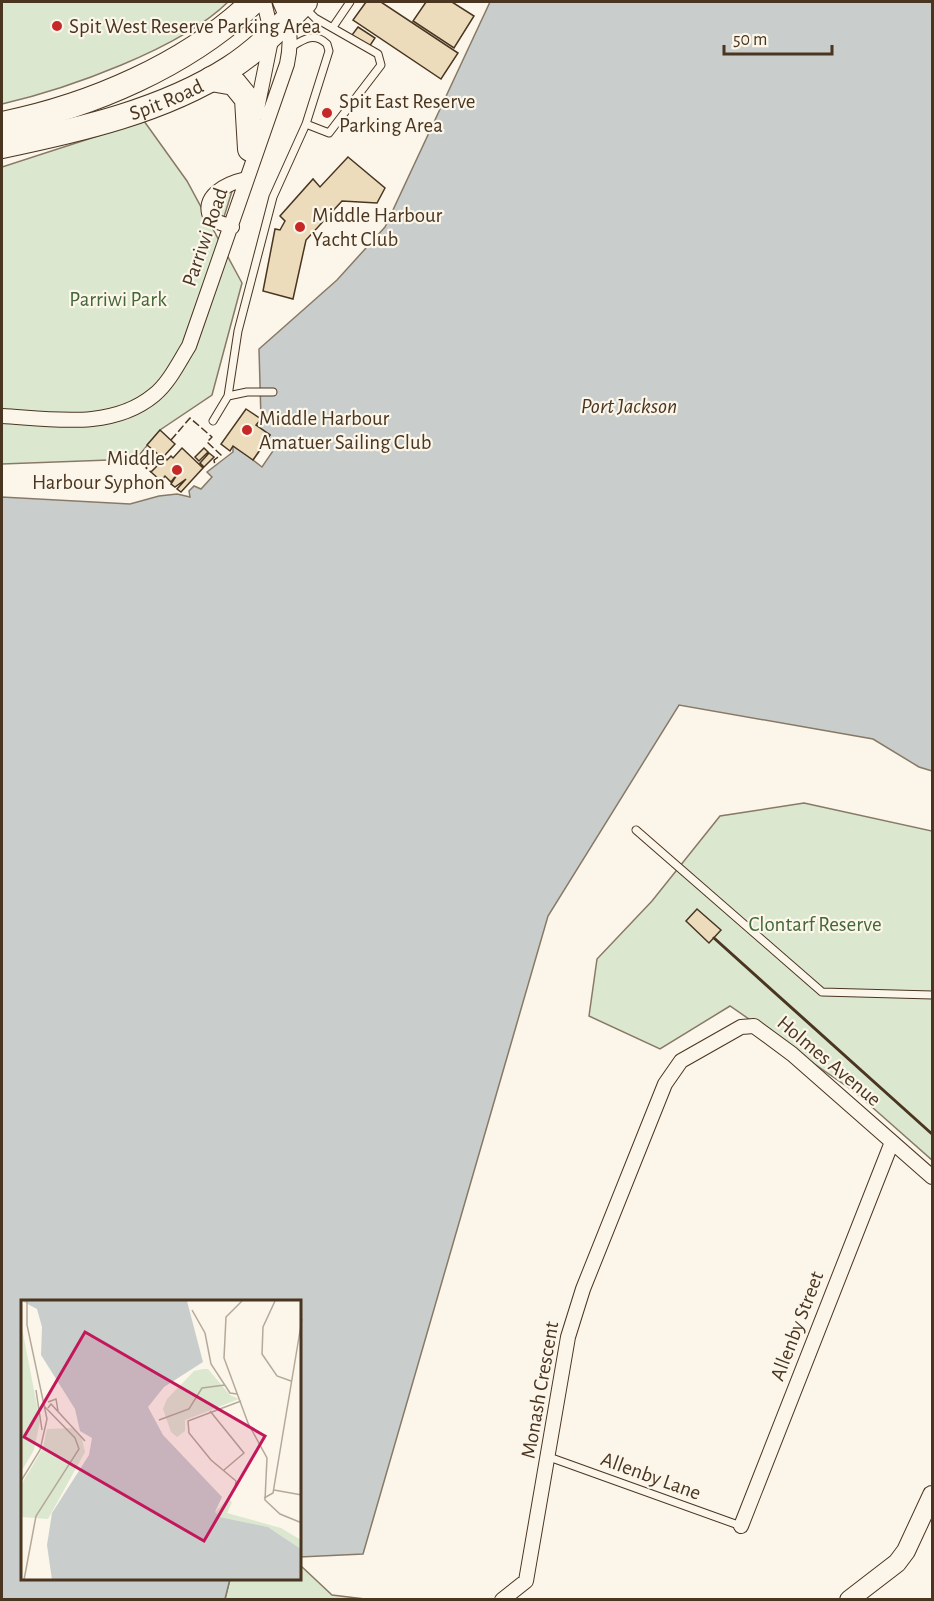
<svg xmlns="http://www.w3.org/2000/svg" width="934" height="1601" font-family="'Alegreya Sans',sans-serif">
  <rect width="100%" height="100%" fill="#fbf6e9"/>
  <path fill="#dce7d0" stroke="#887966" stroke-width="1.5" d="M2,2H228C180,49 67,89 2,104Z
    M144,121L187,181L242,283L212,395L160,430L136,459L2,464V167Z
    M233,188L223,220H219L213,204Z
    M804,803L932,831V1160L855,1092L730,1006L660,1049L589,1016L597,959L652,901L720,816Z
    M300,1565L332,1595L365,1599H225L230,1579L300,1578Z"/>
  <path fill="#c9cecd" stroke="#887966" stroke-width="1.5" d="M490,2H932V771L919,767L873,739L679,705L548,916L363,1554L300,1557V1301H22V1578L230,1579L225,1599H2V497L130,504L159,496L177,494L190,497L189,491L194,486L201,489L212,477L207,472L233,452V446L253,459L270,435L256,425L261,419L259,349L337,280L385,227Z"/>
  <path fill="#fbf6e9" stroke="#887966" stroke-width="1.5" d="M266,442L275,448L262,467L253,460Z"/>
  <path fill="#ecdcbc" stroke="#4a3520" stroke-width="1.5" d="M366,2H381L458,53L441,79L353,20Z
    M426,2H452L474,16L454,48L413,21Z
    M358,27L375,38L369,47L352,35Z
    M348,157L385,188L377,203L342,201L306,240L293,299L263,291L275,229L280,230L285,221L280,216L313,179L320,187Z
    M246,409L261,419L256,425L270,435L253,460L233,446L230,451L221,444Z
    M160,430L175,444L155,466L152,463L159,455L147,445Z
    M182,448L203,468L181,492L177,489L186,479L175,487L171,484L178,473L171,482L165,476L161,481L151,472L165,458L167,460L171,456L173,458Z
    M204,448L208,452L199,461L195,457Z
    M209,453L214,457L204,467L200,463Z
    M697,909L721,930L709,943L686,921Z"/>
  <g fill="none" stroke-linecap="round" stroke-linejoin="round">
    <g stroke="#4a3520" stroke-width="9">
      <path id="lane" d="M305,8L315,18L378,54L381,65L329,133L306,124
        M333,27L350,2
        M228,396L247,392H273
        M213,421L228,396L238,331L273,197L306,124L329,51L327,44C314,32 304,39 291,47
        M636,830L822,992L932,995
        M549,1457L741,1526"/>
    </g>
    <g stroke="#4a3520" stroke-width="16">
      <path id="street" d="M256,114L272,35L264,2
        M232,227L212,220C198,196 228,183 246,179
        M2,416C52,419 112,430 154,395C169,383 179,362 189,346L287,64C292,41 290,23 280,2
        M741,1526L892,1142
        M502,1600L526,1581L568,1337L583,1289L665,1084L681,1061L741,1027L754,1026L792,1054L932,1177"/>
    </g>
    <g stroke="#4a3520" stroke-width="20">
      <path id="secondary" d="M849,1600L897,1563L906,1551L932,1495"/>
    </g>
    <g stroke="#4a3520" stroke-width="26">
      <g id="highway">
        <path d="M211,79L234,83L247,99L250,149"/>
        <path d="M2,124C91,106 187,65 253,2"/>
        <path id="s1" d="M2,146C79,130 163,111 230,68C258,50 282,25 305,2"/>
      </g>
    </g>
    <use href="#lane" stroke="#fbf6e9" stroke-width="7"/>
    <use href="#street" stroke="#fbf6e9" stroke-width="14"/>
    <use href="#secondary" stroke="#fbf6e9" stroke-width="18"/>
    <use href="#highway" stroke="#fbf6e9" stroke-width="24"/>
    <path stroke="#4a3520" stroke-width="1.5" stroke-dasharray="8 3" stroke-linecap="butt" d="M171,440L190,418L212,437L207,442L221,455L214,460L215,465
      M150,463L146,468L151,472"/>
    <path stroke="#4a3520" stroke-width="3" d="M714,938L932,1134"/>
  </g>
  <g fill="#c62828" stroke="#fbf6e9" stroke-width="2">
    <circle cx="57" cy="26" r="6"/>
    <circle cx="327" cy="113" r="6"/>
    <circle cx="300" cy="227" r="6"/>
    <circle cx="247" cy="430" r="6"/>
    <circle cx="177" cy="470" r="6"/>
  </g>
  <g text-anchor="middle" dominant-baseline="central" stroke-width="4.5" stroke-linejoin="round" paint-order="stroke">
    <g font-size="21" fill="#4a3520" stroke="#fbf6e9" text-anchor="start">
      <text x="69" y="26">Spit West Reserve Parking Area</text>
      <text x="339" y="101">Spit East Reserve<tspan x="339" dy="24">Parking Area</tspan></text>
      <text x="312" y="215">Middle Harbour<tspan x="312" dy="24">Yacht Club</tspan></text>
      <text x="259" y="418">Middle Harbour<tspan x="259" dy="24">Amatuer Sailing Club</tspan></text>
      <text x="165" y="458" text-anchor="end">Middle<tspan x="165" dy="24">Harbour Syphon</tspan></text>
    </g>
    <g font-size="21" fill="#4a3520" stroke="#fbf6e9">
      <text stroke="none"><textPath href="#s1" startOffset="171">Spit Road</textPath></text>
      <text transform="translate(205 237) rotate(-71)">Parriwi Road</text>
      <text transform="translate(829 1061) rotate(40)">Holmes Avenue</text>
      <text transform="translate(797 1326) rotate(-69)">Allenby Street</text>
      <text transform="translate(540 1390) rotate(-80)">Monash Crescent</text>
      <text transform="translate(651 1476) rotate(20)">Allenby Lane</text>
    </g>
    <g font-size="21" fill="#436837" stroke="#fbf6e9">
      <text x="118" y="299">Parriwi Park</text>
      <text x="815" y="924">Clontarf Reserve</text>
    </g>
    <g font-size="22" font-style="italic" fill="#4a3520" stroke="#fbf6e9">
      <text x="629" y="406">Port Jackson</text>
    </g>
  </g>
  <g transform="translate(21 1300)">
    <rect width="280" height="280" fill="#fbf6e9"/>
    <path d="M1,28L19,121L13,150L0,172ZM182,69H187L209,95L218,99L164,120V131L156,137L150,132L142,109L146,99L173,71ZM51,128L61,139L64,152L27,219L0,217V185L22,148L26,129ZM207,199L211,202L206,213L260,228L280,240V249L247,227L199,217L194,212Z" fill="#dce7d0"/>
    <path d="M1,1H166L182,62L143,87L127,107L142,135L201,197L194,212L199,217L247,227L280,249V280H31L26,245L31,213L68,155L71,138L59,131L54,109L20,55L21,27L16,9Z" fill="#c9cecd"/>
    <path fill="none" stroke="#b4a999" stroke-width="1.5" d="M221,1L205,17L203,58L227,123L246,158L244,200L259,214L281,223M254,1L242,27L241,54L256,76L270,81M171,10L184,33L190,64L209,93L216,94M15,90L21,130M27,102L35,99L37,111M27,108L30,104L64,141M189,111L223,153L203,170M138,120L168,109L181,88L204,85M0,181L19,150L26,119L6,25V1M214,188L215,181L190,160L168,133L167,121L220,101M253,190L281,195M243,198L252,193L281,19M3,280L15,216L58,149L54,138L23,106"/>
    <path fill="#c2185b" fill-opacity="0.15" stroke="#c2185b" stroke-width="3" d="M64,32L244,136L183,241L3,137Z"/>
    <rect width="280" height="280" fill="none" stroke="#4a3520" stroke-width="3"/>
  </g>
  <rect width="934" height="1601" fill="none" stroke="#4a3520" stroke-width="6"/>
  <path d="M724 45v9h108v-9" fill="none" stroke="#4a3520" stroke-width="3"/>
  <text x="733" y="45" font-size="18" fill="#4a3520" stroke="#fbf6e9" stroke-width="4.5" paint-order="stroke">50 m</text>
</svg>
